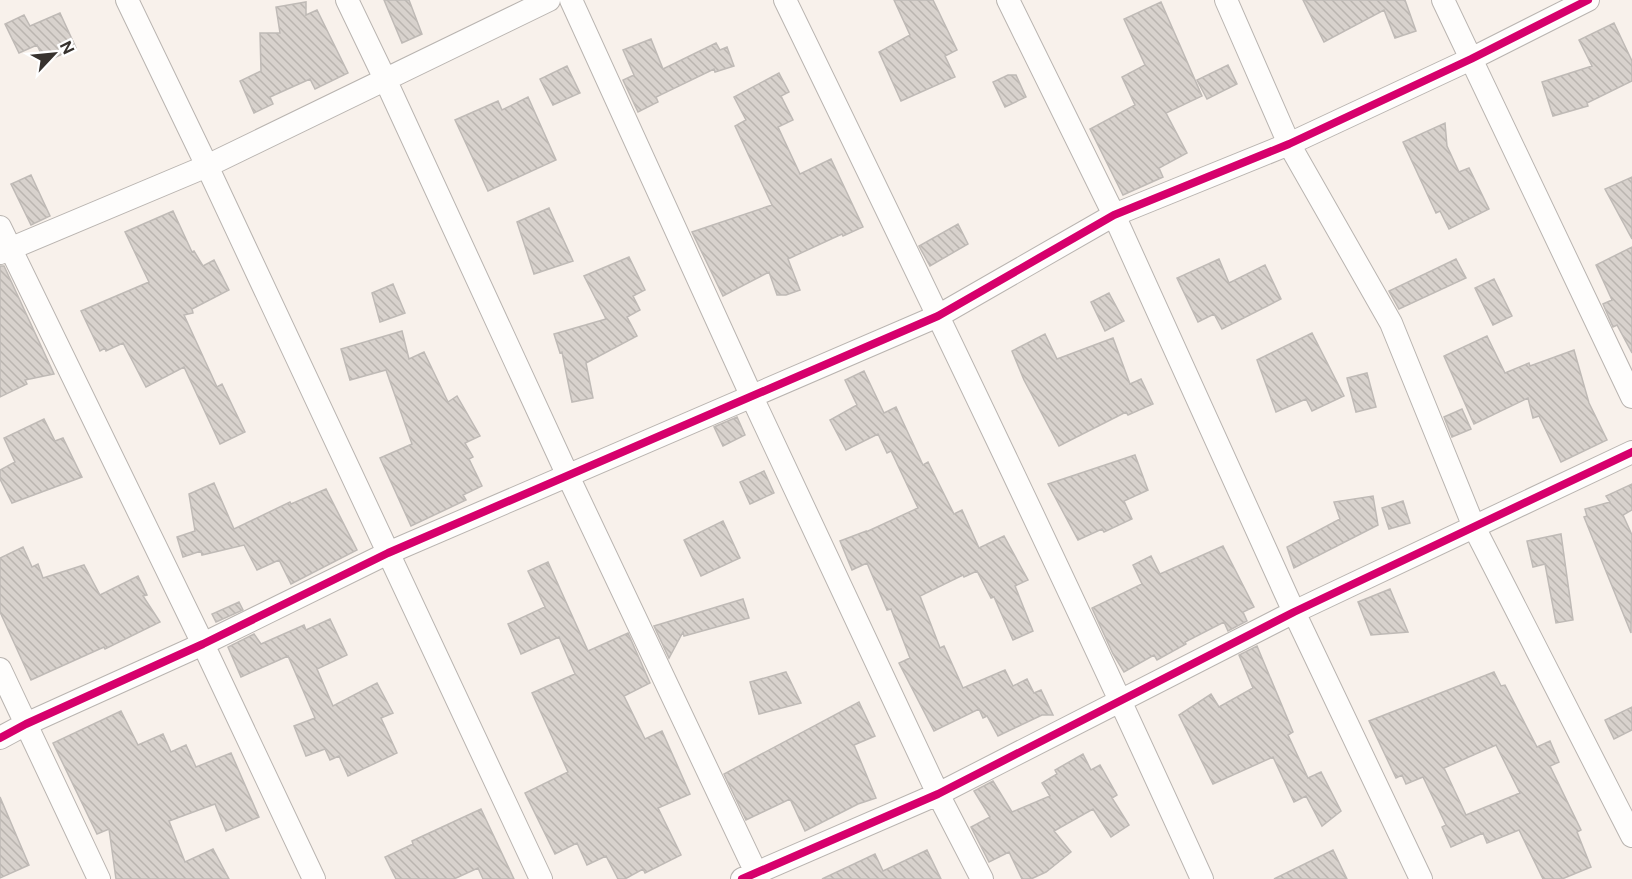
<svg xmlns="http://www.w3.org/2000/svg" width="1632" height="879" font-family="'Public Sans',sans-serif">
  <defs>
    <pattern id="building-back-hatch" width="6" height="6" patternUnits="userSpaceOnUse" patternTransform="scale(1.5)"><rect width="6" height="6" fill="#d8d2cd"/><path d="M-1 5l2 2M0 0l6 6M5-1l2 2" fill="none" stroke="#bab5b0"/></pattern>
  </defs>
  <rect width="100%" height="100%" fill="#f8f1eb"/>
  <path fill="url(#building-back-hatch)" stroke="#bfbab6" stroke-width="1.5" fill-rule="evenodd" d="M384,0H409L422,34L402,43Z
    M894,0H933L957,50L945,56L955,77L901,101L879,52L910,35Z
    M1303,0H1405L1416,31L1395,38L1384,10L1324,42Z
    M306,2V15L317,10L348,73L315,89L310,79L270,97L273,104L254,113L240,81L261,71L260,33H280L276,7Z
    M1161,2L1202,96L1166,113L1187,153L1159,168L1163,177L1123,195L1090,129L1135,105L1122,77L1145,65L1124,19Z
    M60,13L76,48L45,62L37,45L19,53L5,24L24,15L30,26Z
    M1614,23L1632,61V81L1587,103L1588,106L1553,116L1542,82L1592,66L1579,40Z
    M651,39L663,69L716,43L720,50L727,47L734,66L715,72L714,69L656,97L658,102L638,112L623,80L634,75L623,50Z
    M1228,65L1237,84L1207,99L1197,80Z
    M567,66L580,93L553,105L540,79Z
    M779,73L789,92L781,96L793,120L778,127L800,174L831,159L863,227L843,236L842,234L788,259L800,290L786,295H777L769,272L723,296L692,232L772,205L735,126L746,120L734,97Z
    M1008,75H1016L1026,97L1005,107L993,82Z
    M528,97L556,160L488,191L455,120L498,101L502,110Z
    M1445,123L1447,146L1459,172L1469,168L1489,209L1449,229L1440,211L1436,213L1403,142Z
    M31,175L50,216L31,225L11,184Z
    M1632,177V239L1605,189Z
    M549,208L573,261L534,274L517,222Z
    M173,211L192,252L194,251L203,266L214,260L229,290L192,309L193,313L184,315L217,387L222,384L245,432L220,444L184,367L146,387L123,343L106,351L105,348L100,351L81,311L149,282L125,232Z
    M958,224L968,244L930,266L919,246Z
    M1632,247V353L1617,325L1613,327L1603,304L1612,300L1596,265Z
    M629,257L645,290L633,296L640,310L627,317L637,336L586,363L593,398L572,402L562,352L560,353L554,334L606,319L584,276Z
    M1219,259L1229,283L1265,265L1281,299L1222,329L1214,314L1198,322L1177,278Z
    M1456,259L1466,278L1399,309L1389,291Z
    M0,266H4L54,374L25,380L27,384L0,397Z
    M1494,279L1512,316L1493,325L1475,288Z
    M393,284L405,313L380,322L372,293Z
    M1109,293L1124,321L1105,331L1091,302Z
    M402,331L409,359L424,352L448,402L457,396L480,436L465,443L473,457L469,459L482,486L463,495L466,500L411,526L380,458L412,444L386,370L350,380L341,349Z
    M1312,333L1344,396L1312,411L1306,399L1276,412L1257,360Z
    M1045,334L1057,359L1113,338L1130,384L1141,379L1153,404L1128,415L1126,412L1059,446L1024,380L1012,351Z
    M1487,336L1505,373L1529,363L1530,366L1574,350L1589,403L1607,440L1561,462L1539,416L1533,418L1528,398L1474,424L1444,356Z
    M864,371L884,413L896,407L923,465L928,462L954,514L962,510L979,548L1004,536L1028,580L1015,586L1033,631L1013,640L994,597L991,598L977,571L964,577L963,575L920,596L940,648L944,646L963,688L1005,670L1013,686L1027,679L1034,693L1041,690L1053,715H1042L998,736L987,716L983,718L979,709L934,731L899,663L910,658L891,609L887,610L867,563L852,570L840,541L866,531V532L918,508L891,451L887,453L878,434L846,450L830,420L857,405L845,380Z
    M1367,373L1376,407L1356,412L1347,378Z
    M1462,409L1471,429L1452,437L1444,417Z
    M737,417L745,435L723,446L714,427Z
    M44,419L55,441L63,438L82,477L12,503L0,479V470L15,462L4,438Z
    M1135,455L1148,490L1124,501L1132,519L1104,532L1102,529L1078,540L1048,484Z
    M764,471L774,493L750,504L740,482Z
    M214,483L234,529L290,502L291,504L326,489L357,550L291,584L279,560L257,570L244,545L202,555L201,551L183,557L177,537L195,531L189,494Z
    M1632,484V510L1623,515L1632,535L1631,633L1584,517L1587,516L1585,509L1610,502L1606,496Z
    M1373,496L1378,525L1294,568L1287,547L1340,519L1334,502Z
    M1403,501L1410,523L1389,529L1382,508Z
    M723,521L740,558L701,576L684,540Z
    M1561,534L1573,620L1556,623L1545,564L1533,567L1527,541Z
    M1223,546L1254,607L1243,612L1247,621L1228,631L1224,622L1185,642L1186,644L1157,660L1154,655L1124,672L1113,654L1092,608L1142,584L1133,565L1151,556L1160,574Z
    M23,547L32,567L38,564L43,578L84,565L100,595L138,576L147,595L143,596L160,622L105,649L104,647L31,680L0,612V558Z
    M548,562L588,651L628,633L650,683L624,696L645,739L662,731L690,794L658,808L681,855L645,873L643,869L625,879H618L606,856L587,865L577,843L555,854L525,793L568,772L532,693L575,674L559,637L521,654L508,624L545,607L528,571Z
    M1390,589L1408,632L1371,635L1358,602Z
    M743,599L749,618L684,636L683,632L669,658L654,626Z
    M239,602L243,610L216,622L212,614Z
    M330,619L347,655L317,669L333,706L377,683L393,713L381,718L397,753L348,776L339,756L330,760L325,749L306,756L294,726L315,718L288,656L241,677L228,647L254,634L261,644L304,625L306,630Z
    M1257,646L1293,732L1288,735L1308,778L1321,772L1341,811L1322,826L1306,796L1294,802L1273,757L1213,784L1179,715L1211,694L1219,707L1253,688L1239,655Z
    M786,672L801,703L759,714L750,682Z
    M1494,672L1501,686L1505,685L1537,747L1550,741L1559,762L1550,766L1581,830L1577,832L1591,867L1562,879H1543L1519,830L1487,843L1483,833L1451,847L1442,827L1446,825L1423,777L1406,784L1402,775L1396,778L1369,721ZM1496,745L1520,793L1466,815L1444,768Z
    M859,702L875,736L854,745L876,798L858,804L805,831L790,799L746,820L724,774Z
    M1632,707V730L1614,739L1605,720Z
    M121,711L138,745L163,734L171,752L186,745L196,767L231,753L259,817L226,831L215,804L169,821L185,862L213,849L229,879H116L109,829L97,834L53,743Z
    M1083,754L1091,770L1100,765L1117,795L1112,798L1129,825L1111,837L1093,809L1054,831L1071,852L1046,872L1031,879H1022L1009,852L989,862L971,827L990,817L974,791L993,781L1012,812L1050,796L1042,783L1057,774L1055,770Z
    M0,797L29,865L0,878Z
    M481,809L514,879H483L478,868L454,879H396L385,857L413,844L412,841Z
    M927,850L941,879H822L875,854L883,871Z
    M1333,850L1347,879H1274Z"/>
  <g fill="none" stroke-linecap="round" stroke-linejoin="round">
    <g stroke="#b9b4b0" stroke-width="24">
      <path id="minor" d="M127,0L207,166L541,879
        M347,0L385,79L568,476L759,879
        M571,0L751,395L938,794L982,879
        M785,0C927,292 1068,584 1202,879
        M1008,0L1114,215L1294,612L1421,879
        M1226,0L1289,144L1391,323L1474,527L1632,836
        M1443,0L1632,397
        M0,227L203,644L314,879
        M0,253L207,166L549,0
        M0,669L99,879
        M0,738L26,724L203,644L388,553L938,316L1114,215L1289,144L1471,59L1588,0
        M742,879L938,794L1294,612L1632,452"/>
    </g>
    <use href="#minor" stroke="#fefdfc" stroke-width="22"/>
    <g stroke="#fff" stroke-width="11">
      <path id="cycleway" d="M0,738L26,724L203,644L388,553L938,316L1114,215L1289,144L1471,59L1588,0
        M742,879L938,794L1294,612L1632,452"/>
    </g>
    <use href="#cycleway" stroke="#d6006c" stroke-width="8"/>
  </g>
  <g transform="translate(54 54) rotate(64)" stroke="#ffffff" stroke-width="4.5" paint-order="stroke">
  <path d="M0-4.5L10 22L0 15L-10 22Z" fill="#37322e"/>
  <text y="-9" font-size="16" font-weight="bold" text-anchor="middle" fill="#37322e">N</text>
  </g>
</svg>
